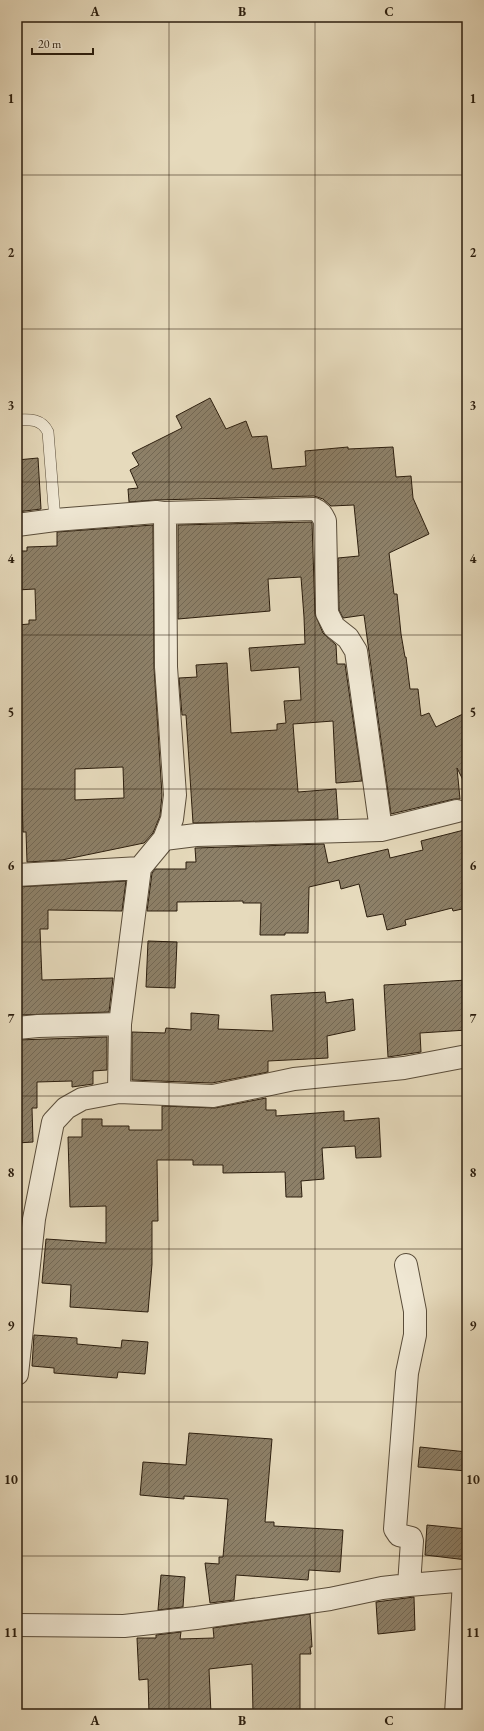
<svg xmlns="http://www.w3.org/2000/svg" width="484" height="1731" font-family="'EB Garamond',serif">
  <defs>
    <pattern id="building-hatch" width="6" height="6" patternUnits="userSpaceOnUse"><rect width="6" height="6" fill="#8d8068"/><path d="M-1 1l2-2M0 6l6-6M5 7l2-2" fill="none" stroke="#736854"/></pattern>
  </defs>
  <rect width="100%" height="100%" fill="#e6dabc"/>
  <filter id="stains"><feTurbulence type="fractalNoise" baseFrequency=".005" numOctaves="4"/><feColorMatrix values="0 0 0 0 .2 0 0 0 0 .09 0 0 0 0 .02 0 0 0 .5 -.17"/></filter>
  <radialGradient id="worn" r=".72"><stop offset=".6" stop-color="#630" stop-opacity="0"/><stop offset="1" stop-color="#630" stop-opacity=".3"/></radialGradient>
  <path fill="url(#building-hatch)" stroke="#2c1e0e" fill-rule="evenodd" d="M210,398L226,429L246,421L252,437L267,436L272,469L306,466L305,451L348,447V449L393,447L396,477L411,476L413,498L429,534L389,553L394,594H397L401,634L405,657H406L410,689H418L421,716L429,713L436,727L467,712V788L457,768L460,799H454L391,814L364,615L343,618L339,610L338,558L359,556L354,505L331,506L323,499L314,496L155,500L129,502L128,489L138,488L130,470L139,465L132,453L182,428L176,416Z
    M38,458L41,509L17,512V460Z
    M312,522L315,614L323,633L336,645L337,664H345L362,781L336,783L333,721L293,724L298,792L336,789L338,819L193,823L186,715H182L179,678L197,677L196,665L227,663L231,733L277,730V724L286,723L284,701L301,700L299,667L251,671L249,648L305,644L304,617L301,577L268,579L270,611L178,619V525Z
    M153,525L154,667L162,795L160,816L153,833L144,843L62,860L27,862L26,832H23L22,799H17V625L29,624V620H36L35,589L17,590V551H27V547L57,546V532ZM123,767L124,798L75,800V769Z
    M464,830L467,860V908L453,911L452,908L405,920L406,925L387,930L383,914L367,917L359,884L341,889L339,880L309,887L308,933H285V935H260L261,903H243V901L177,902V911H147L152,873L155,869H186V862H196L195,848L324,844L328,863L388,849L390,858L423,850L421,841Z
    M126,881L122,911L48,910V929H40L42,980L113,978L109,1012L20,1015L19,957H17V887Z
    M148,941L177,942L175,988L146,987Z
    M467,980V1030L420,1033L421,1052L388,1057L384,985Z
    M325,992L326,1003L353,999L355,1030L327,1036L328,1058L268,1061V1072L212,1083L132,1080V1032L165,1033L166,1028L191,1030V1013L219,1015L218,1029L273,1031L271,995Z
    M107,1037V1070L93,1071V1084L72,1087V1081L37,1082V1108H32L33,1142L17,1143V1040Z
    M266,1098V1110H276V1116L344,1111V1121L379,1118L381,1157L356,1158L355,1146L322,1148L324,1179L301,1181L302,1197H286L285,1172L223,1173V1165H193V1160H157L158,1221H152V1264L148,1312L70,1307L71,1285L42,1283L46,1239L106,1243V1206L70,1207L68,1137H82V1119H102V1126H129V1130H162V1106L215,1108Z
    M34,1335L77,1338V1344L121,1348L122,1340L148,1342L145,1374L118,1372L117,1378L54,1373V1368L32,1366Z
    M189,1433L272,1439L265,1522H274V1526L343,1530L340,1572L309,1570L308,1580L236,1575L234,1600L210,1603L205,1563L219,1564V1557H223L228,1499L184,1496V1499L140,1495L143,1462L186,1465Z
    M420,1447L467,1452V1471L418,1467Z
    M427,1525L467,1529V1560L425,1555Z
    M161,1575L185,1577L183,1607L158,1610Z
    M414,1597L415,1630L378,1634L376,1602Z
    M310,1614L312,1647H310L311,1654H300V1714H253L252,1664L209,1669L211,1714H149L148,1679L139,1680L137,1638H156V1635L181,1632L180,1639L214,1638L213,1628Z"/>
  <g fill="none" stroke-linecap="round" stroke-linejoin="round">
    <g stroke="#5a4d3a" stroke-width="12">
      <path id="service" d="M17,420C30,419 42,419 48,432L55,520"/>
    </g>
    <g stroke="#5a4d3a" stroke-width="24">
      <path id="minor" d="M163,513L314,509C321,512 322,515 325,521L327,613L334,627L348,638L356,651L381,830
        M17,525L55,520L156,512L163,513L165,517L166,667L175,795L172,819L164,839L140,868L120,1024L119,1092
        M164,839L196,835L381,830L457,811
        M17,875L140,868
        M17,1028L38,1026L120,1024
        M406,1265L415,1311V1335L407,1373L395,1529L399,1535L411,1538L412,1541L409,1585
        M17,1374L34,1219L53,1122L66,1108L82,1099L119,1092L213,1096L294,1079L404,1068L467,1056
        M17,1625L124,1626L196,1618L330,1599L382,1588L409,1585L467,1580
        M456,1714L464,1581"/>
    </g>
    <use href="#service" stroke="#efe7d3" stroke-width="11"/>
    <use href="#minor" stroke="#efe7d3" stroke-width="22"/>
  </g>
  <path fill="none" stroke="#2c1e0e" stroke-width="1" stroke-opacity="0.55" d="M169,17V1714M315,17V1714M17,175H467M17,329H467M17,482H467M17,635H467M17,789H467M17,942H467M17,1096H467M17,1249H467M17,1402H467M17,1556H467"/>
  <rect width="484" height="1731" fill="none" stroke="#e6dabc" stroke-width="44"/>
  <path d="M32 48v6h61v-6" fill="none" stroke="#2c1e0e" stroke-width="2"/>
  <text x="38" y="48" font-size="12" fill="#2c1e0e" stroke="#efe7d3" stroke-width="3" paint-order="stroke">20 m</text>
  <rect x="22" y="22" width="440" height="1687" fill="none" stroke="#2c1e0e" stroke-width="1.5"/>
  <g font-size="13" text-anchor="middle" font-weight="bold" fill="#2c1e0e">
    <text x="95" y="16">A</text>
    <text x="242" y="16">B</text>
    <text x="389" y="16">C</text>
    <text x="11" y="103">1</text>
    <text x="473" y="103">1</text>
    <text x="11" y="257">2</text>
    <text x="473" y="257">2</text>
    <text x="11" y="410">3</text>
    <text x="473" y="410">3</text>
    <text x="11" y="563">4</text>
    <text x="473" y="563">4</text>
    <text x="11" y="717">5</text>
    <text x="473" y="717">5</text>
    <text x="11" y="870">6</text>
    <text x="473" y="870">6</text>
    <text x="11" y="1023">7</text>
    <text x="473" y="1023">7</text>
    <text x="11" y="1177">8</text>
    <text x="473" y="1177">8</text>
    <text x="11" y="1330">9</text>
    <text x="473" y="1330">9</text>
    <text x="11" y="1484">10</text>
    <text x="473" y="1484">10</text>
    <text x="11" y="1637">11</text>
    <text x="473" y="1637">11</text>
    <text x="95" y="1725">A</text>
    <text x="242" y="1725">B</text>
    <text x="389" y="1725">C</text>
  </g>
  <rect width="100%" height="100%" filter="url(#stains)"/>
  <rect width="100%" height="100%" fill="url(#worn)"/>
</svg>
